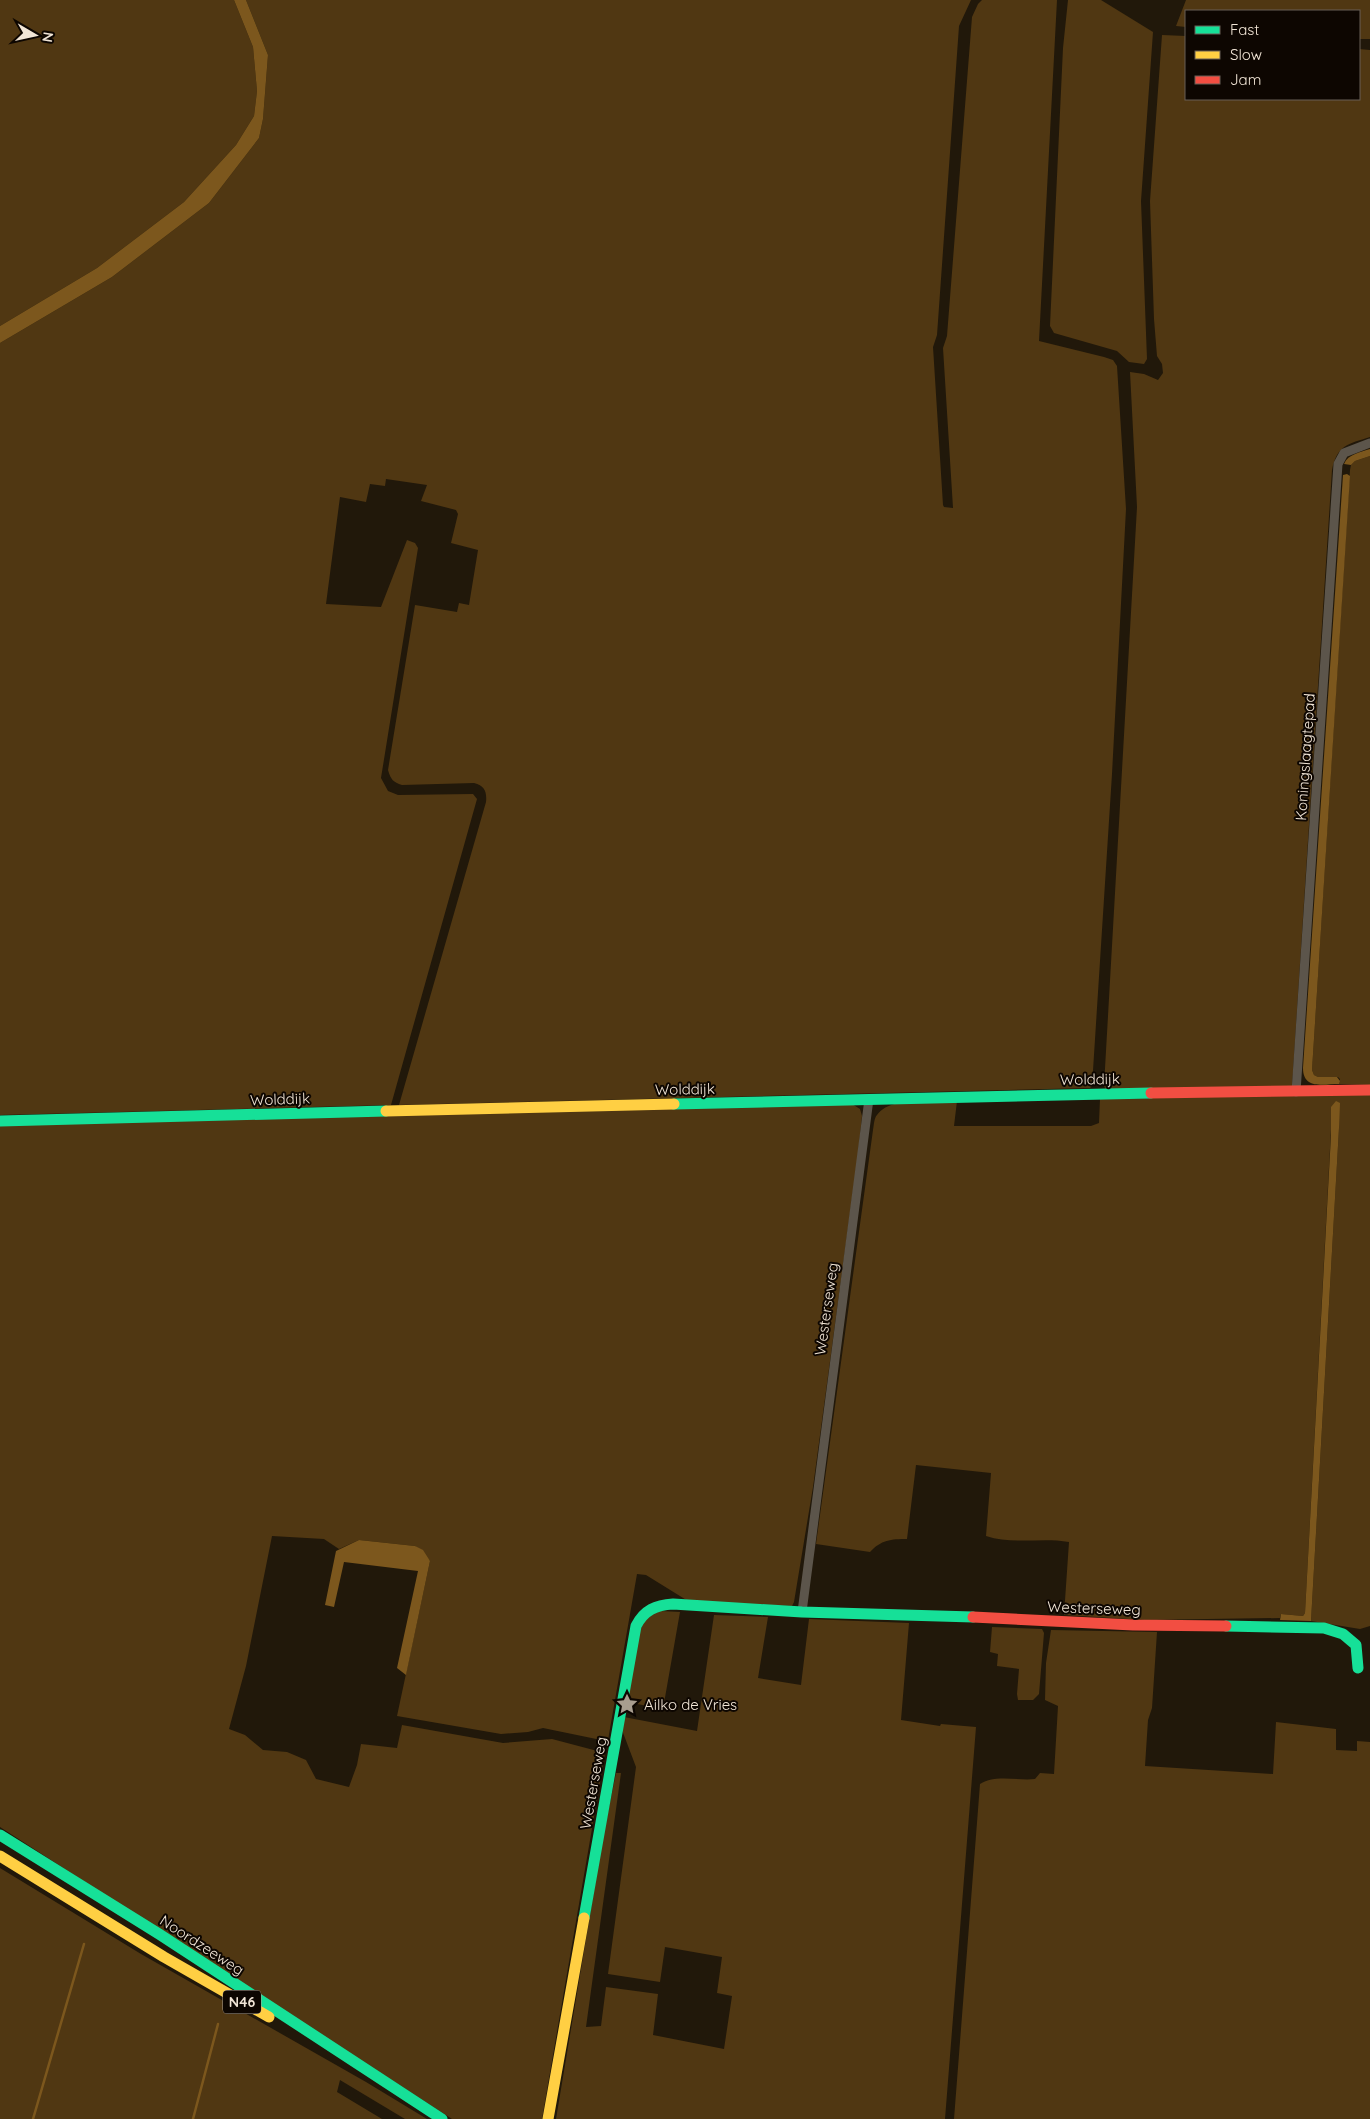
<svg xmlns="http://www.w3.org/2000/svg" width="1370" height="2119" font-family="Quicksand,sans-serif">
  <rect width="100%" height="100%" fill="#21180a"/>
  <path fill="#503712" d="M0,0H234L253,47L257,91L254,116L236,145L184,202L97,268L0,326Z
    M246,0H971L959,26L937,335L933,347L943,505L944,507L953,508L943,348L947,336L972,17L978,4L982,0H1057L1039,341L1104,357L1113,360L1117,366L1126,509L1112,774L1092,1086L1090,1088L399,1105L486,802C487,792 485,786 474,783L402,785C393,782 391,780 388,770L415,605L457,612L459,603L469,605L478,550L451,543L458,514L456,510L421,501L427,485L386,479L385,486L370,484L366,502L340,497L326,604L381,607L407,540L415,543L418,548L381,778L388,791L398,795L473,794L477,799L391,1105L0,1115V343L112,277L209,203L259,138L263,119L268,55Z
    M1068,0H1101L1153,32L1141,201L1147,359L1144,364L1129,362L1117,351L1054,333L1050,326L1063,48Z
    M1186,0H1370V39H1359V11H1186V27L1176,26Z
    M1162,35L1186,36V99H1359V49L1370,50V437C1348,444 1337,445 1332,470L1292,1087L1106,1090L1104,1086L1137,507L1130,372L1144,374L1158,380L1163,373L1162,364L1157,356L1154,319L1150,201Z
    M1370,456V1085L1339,1084L1340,1079L1338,1077H1318L1314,1075L1312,1070L1350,470L1351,465L1355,461Z
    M1370,1094V1626L1360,1629L1311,1621L1339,1128L1331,1130L1305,1613L1303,1616L1281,1614L1280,1618L1144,1620L1064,1615L1069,1542C1042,1537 1013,1545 986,1536L991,1473L916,1465L907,1539C891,1539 881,1540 870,1552L816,1544L873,1130C874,1125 874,1118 877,1115C889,1096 936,1101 957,1101L954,1126H1091L1099,1123L1100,1099Z
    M852,1104L860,1109L862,1116L858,1154L813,1487L794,1602L792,1606L688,1601L646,1575L637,1574L608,1740L606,1741L543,1728L528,1732L501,1734L397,1716L430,1561L415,1546L359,1540L339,1549L324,1539L272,1536L246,1666L229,1729L245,1735L263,1750L287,1752L306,1760L316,1779L349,1787L357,1765L361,1744L397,1748L402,1725L503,1743L552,1739L605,1753L542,2119H452L0,1827V1124Z
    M661,1611L680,1612L663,1709L627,1702C630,1683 636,1635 644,1621C648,1614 654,1613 661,1611Z
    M714,1615L768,1617L758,1678L801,1685L809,1619L909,1623L901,1720L940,1726L941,1724L976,1727L945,2119H556L603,1837L616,1773H621L586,2027L601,2026L606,1987L658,1994L653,2035L724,2049L732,1996L717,1993L722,1957L665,1947L660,1982L608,1974L636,1767L622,1730L624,1717L697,1731Z
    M992,1627L1042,1629L1044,1633L1039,1694L1033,1700H1018L1017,1694L1019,1669L997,1666L998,1654L990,1652Z
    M1051,1630L1157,1632L1152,1708L1148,1720L1145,1766L1273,1774L1276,1722L1336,1729V1750L1357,1751V1741L1370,1742V2119H954L980,1784C996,1774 1017,1781 1035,1779L1040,1773L1054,1774L1058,1706L1045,1700L1046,1663Z
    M0,1868L141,1954L366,2082L427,2119H405L340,2080L337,2092L382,2119H0Z"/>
  <path fill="#7c571d" d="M234,0H246L268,55L263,119L259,138L209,203L112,277L0,343V326L97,268L184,202L236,145L254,116L257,91L253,47Z
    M1370,449V456L1355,461L1351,465L1344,464C1348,454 1361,452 1370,449Z
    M1347,474L1350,476L1312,1070L1314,1075L1318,1077H1337L1340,1081L1339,1084C1324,1084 1303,1090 1303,1068L1343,475Z
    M1336,1101L1340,1103L1339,1128L1311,1621L1280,1620L1281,1614L1303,1616L1305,1613L1331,1135V1107Z
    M359,1540L415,1546L423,1550L430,1561L406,1675L397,1668L418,1571L344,1562L334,1607L325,1605L336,1551Z"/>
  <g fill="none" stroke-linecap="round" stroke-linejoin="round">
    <path stroke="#7c571d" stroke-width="2.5" d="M33,2119L84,1944
      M193,2119L218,2024"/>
    <path stroke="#5c554b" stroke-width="9" d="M1296,1092L1338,464L1344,453L1370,443
      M802,1612L869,1099"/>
    <path stroke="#16e098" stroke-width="11" d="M674,1104L1151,1093
      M0,1121L386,1111
      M1226,1626L1324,1628L1343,1634L1356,1645L1358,1668
      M0,1835L159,1934L442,2119
      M584,1918L636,1626C644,1610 656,1605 673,1604L802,1612L973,1617"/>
    <path stroke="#ffcf43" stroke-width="11" d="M386,1111L674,1104
      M0,1856L164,1957L269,2017
      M548,2119L584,1918"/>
    <path stroke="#f24e42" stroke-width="11" d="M1151,1093L1370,1090
      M973,1617L1133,1625L1226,1626"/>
  </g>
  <defs>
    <g id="sight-bare" transform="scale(1.725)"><path d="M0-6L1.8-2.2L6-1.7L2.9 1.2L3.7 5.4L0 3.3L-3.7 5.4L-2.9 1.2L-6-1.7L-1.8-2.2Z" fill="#a89d8f" stroke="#0d0601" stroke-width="2.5" paint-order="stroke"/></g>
  </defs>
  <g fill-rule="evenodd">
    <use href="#sight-bare" x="627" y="1704"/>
  </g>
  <g text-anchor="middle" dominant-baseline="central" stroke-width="4" stroke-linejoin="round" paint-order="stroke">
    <rect fill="#0d0601" stroke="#ada296" stroke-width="1" x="223" y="1990.5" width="38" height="23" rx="4"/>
    <g font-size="14" font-weight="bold" fill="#f1e5d6">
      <text x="242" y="2002">N46</text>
    </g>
    <g font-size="15" fill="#f1e5d6" stroke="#0d0601">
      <text transform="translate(1305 757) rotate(-86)">Koningslaagtepad</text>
      <text transform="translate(1090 1079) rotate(-1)">Wolddijk</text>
      <text transform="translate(685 1089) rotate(-1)">Wolddijk</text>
      <text transform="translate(280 1099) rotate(-2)">Wolddijk</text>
      <text transform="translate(826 1309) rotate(-82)">Westerseweg</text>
      <text transform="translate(1094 1608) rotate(2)">Westerseweg</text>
      <text transform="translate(593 1783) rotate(-80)">Westerseweg</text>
      <text transform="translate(202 1945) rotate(33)">Noordzeeweg</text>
    </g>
    <g font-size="15" fill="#f1e5d6" stroke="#0d0601" text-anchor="start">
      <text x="644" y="1704">Ailko de Vries</text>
    </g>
  </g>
  <rect x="1185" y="10" width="175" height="90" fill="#0d0601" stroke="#685f56"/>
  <rect x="1195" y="26" width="25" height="8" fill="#16e098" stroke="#685f56"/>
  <text x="1230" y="35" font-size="15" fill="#f1e5d6">Fast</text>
  <rect x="1195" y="51" width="25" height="8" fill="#ffcf43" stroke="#685f56"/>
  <text x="1230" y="60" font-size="15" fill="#f1e5d6">Slow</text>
  <rect x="1195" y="76" width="25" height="8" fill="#f24e42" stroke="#685f56"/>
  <text x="1230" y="85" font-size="15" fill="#f1e5d6">Jam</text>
  <g transform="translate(35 35) rotate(99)" stroke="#0d0601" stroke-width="4" paint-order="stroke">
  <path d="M0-4L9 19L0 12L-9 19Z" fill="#f1e5d6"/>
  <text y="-8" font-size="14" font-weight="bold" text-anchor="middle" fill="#f1e5d6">N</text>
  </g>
</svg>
